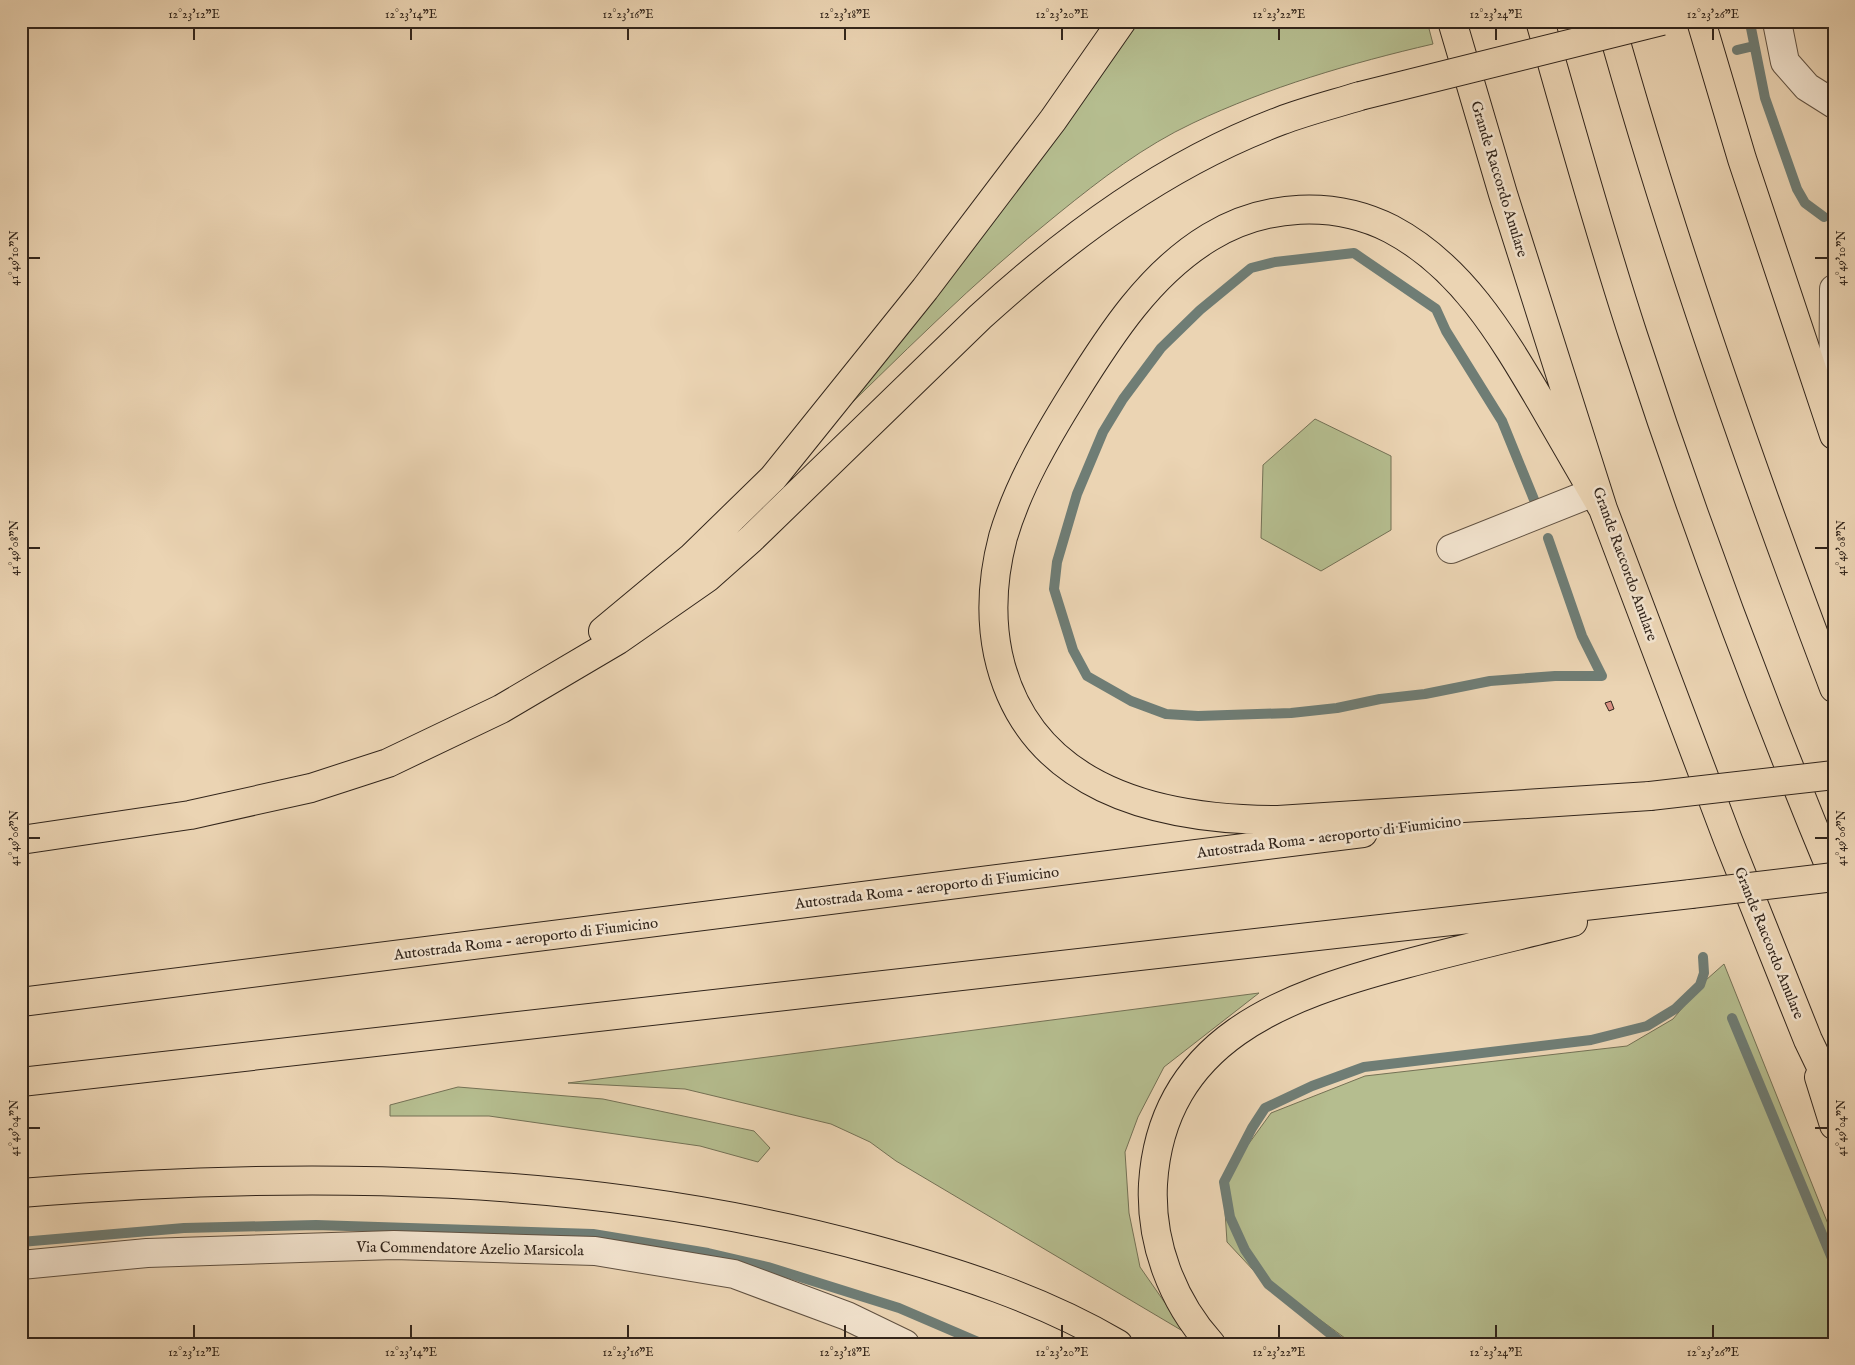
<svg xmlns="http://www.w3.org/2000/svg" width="1855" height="1365" font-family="'IM FELL English',serif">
  <rect width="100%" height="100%" fill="#ebd4b3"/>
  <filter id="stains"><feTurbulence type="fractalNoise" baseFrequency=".004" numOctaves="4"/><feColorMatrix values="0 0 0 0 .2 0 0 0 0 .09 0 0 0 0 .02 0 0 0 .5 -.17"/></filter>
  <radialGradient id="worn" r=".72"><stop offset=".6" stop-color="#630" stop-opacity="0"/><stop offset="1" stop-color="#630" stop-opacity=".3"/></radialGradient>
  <path fill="#b5bd8f" stroke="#747155" d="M1128,21H1427L1433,44C1351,63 1269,87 1193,123C1144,146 1101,179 1059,213C974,281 898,358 821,433Z
    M1315,419L1391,456V530L1321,571L1261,538L1263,465Z
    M1724,964L1834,1239V1344H1353L1255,1272L1227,1242L1225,1211L1229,1171L1271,1113L1365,1076L1627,1046L1673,1019L1706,980Z
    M1259,993L1164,1067L1138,1117L1125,1152L1129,1213L1140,1267L1186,1333L896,1161L870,1142L831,1124L685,1089L568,1083Z
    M458,1087L603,1099L754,1131L770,1148L758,1162L700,1146L489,1116H390V1105Z"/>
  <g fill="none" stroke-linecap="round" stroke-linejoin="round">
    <path stroke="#6f7d75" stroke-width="10" d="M1751,28L1765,98L1797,189L1805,203L1824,217
      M1737,50L1754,46
      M1535,502L1502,421L1446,331L1436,309L1354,253L1275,262L1251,268L1200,310L1161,348L1123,399L1103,432L1077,494L1057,562L1054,589L1073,650L1087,676L1131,701L1166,714L1198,716L1291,713L1337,708L1380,699L1425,694L1490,681L1555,676H1602L1582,636L1548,538
      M1732,1018L1834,1263
      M21,1242L184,1228L316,1225L593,1234L708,1253L768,1267L899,1308L983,1344
      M1343,1344L1268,1284L1245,1250L1230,1217L1224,1182L1252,1128L1265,1108L1312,1086L1364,1067L1591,1040L1647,1026L1675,1009L1700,985L1704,973L1703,957"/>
  </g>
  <path fill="#d98f82" stroke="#32251b" d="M1611,701L1614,709L1609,711L1605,703Z"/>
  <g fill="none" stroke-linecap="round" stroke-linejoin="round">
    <g stroke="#605141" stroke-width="30">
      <path id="minor" d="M1777,22L1785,62L1807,87L1834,104
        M1833,427L1834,289
        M1451,549L1594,492
        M21,1265L147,1253L394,1245L595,1251L734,1274L847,1316L905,1344"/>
    </g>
    <g stroke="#32251b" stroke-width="30">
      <path id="highway" d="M1452,21L1503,194L1603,509L1728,840L1808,1040L1834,1094
        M1540,21C1570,126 1599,231 1633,335C1693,519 1760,699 1834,877
        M1610,21C1673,247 1751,469 1834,688
        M1701,21L1742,159L1834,435
        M1603,509C1582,472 1561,436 1540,400C1501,334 1461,266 1391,229C1334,200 1265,204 1210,237C1150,273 1110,335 1074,393C1046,438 1018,486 1003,537C993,575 990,615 998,654C1027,789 1157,820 1278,820L1650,796
        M603,631L692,557L773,478L925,289L1053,120L1122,21
        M21,840L190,815L311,788L388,763L501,709L618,640L707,578L751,539L980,317C1070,235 1166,164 1280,121C1306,111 1334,104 1360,96
        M21,1002L1363,833
        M1819,1077L1834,1125
        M21,1082L1691,894
        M21,1193C305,1170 595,1173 872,1249C957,1272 1041,1299 1118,1344
        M1211,1344C1172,1301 1150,1242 1153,1184C1162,1039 1284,996 1405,964C1461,949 1517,936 1573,922"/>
    </g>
    <use href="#minor" stroke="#f2e3ce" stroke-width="28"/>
    <use href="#highway" stroke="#ebd4b3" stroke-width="28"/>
    <g stroke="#32251b" stroke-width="30" stroke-linecap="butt">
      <path id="highway-bridge" d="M1360,96L1662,21
        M1650,796L1834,775
        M1691,894L1834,877"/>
    </g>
    <use href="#highway-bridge" stroke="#ebd4b3" stroke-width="28"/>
  </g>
  <path fill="none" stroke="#32251b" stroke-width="2" d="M194,28V40M411,28V40M628,28V40M845,28V40M1062,28V40M1279,28V40M1496,28V40M1713,28V40M28,258H40M1815,258H1828M28,548H40M1815,548H1828M28,838H40M1815,838H1828M28,1128H40M1815,1128H1828M194,1325V1338M411,1325V1338M628,1325V1338M845,1325V1338M1062,1325V1338M1279,1325V1338M1496,1325V1338M1713,1325V1338"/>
  <g text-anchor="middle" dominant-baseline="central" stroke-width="5" stroke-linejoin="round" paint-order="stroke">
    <g font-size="15" fill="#32251b" stroke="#f2e3ce">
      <text transform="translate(1499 179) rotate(73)">Grande Raccordo Anulare</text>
      <text transform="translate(1625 564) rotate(70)">Grande Raccordo Anulare</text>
      <text transform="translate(1329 837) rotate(-7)">Autostrada Roma - aeroporto di Fiumicino</text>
      <text transform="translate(927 888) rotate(-7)">Autostrada Roma - aeroporto di Fiumicino</text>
      <text transform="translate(526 939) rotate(-7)">Autostrada Roma - aeroporto di Fiumicino</text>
      <text transform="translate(1769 943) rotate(68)">Grande Raccordo Anulare</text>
      <text transform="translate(470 1249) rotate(1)">Via Commendatore Azelio Marsicola</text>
    </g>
  </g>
  <rect width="1855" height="1365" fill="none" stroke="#ebd4b3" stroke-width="55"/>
  <rect x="28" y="28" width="1800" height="1310" fill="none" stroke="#32251b" stroke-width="2"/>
  <g font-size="12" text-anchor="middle" fill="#32251b">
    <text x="194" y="18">12°23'12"E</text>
    <text x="411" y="18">12°23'14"E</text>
    <text x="628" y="18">12°23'16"E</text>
    <text x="845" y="18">12°23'18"E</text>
    <text x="1062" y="18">12°23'20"E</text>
    <text x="1279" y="18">12°23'22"E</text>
    <text x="1496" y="18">12°23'24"E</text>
    <text x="1713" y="18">12°23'26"E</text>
    <text transform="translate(14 258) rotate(-90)" y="4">41°49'10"N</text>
    <text transform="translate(1841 258) rotate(-90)" y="4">41°49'10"N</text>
    <text transform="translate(14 548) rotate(-90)" y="4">41°49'08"N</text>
    <text transform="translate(1841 548) rotate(-90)" y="4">41°49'08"N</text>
    <text transform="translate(14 838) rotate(-90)" y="4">41°49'06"N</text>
    <text transform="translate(1841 838) rotate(-90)" y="4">41°49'06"N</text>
    <text transform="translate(14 1128) rotate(-90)" y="4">41°49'04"N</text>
    <text transform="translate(1841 1128) rotate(-90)" y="4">41°49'04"N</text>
    <text x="194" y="1356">12°23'12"E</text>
    <text x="411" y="1356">12°23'14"E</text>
    <text x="628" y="1356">12°23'16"E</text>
    <text x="845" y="1356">12°23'18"E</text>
    <text x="1062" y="1356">12°23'20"E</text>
    <text x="1279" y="1356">12°23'22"E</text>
    <text x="1496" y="1356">12°23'24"E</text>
    <text x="1713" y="1356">12°23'26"E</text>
  </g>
  <rect width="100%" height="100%" filter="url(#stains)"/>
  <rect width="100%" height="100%" fill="url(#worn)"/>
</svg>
